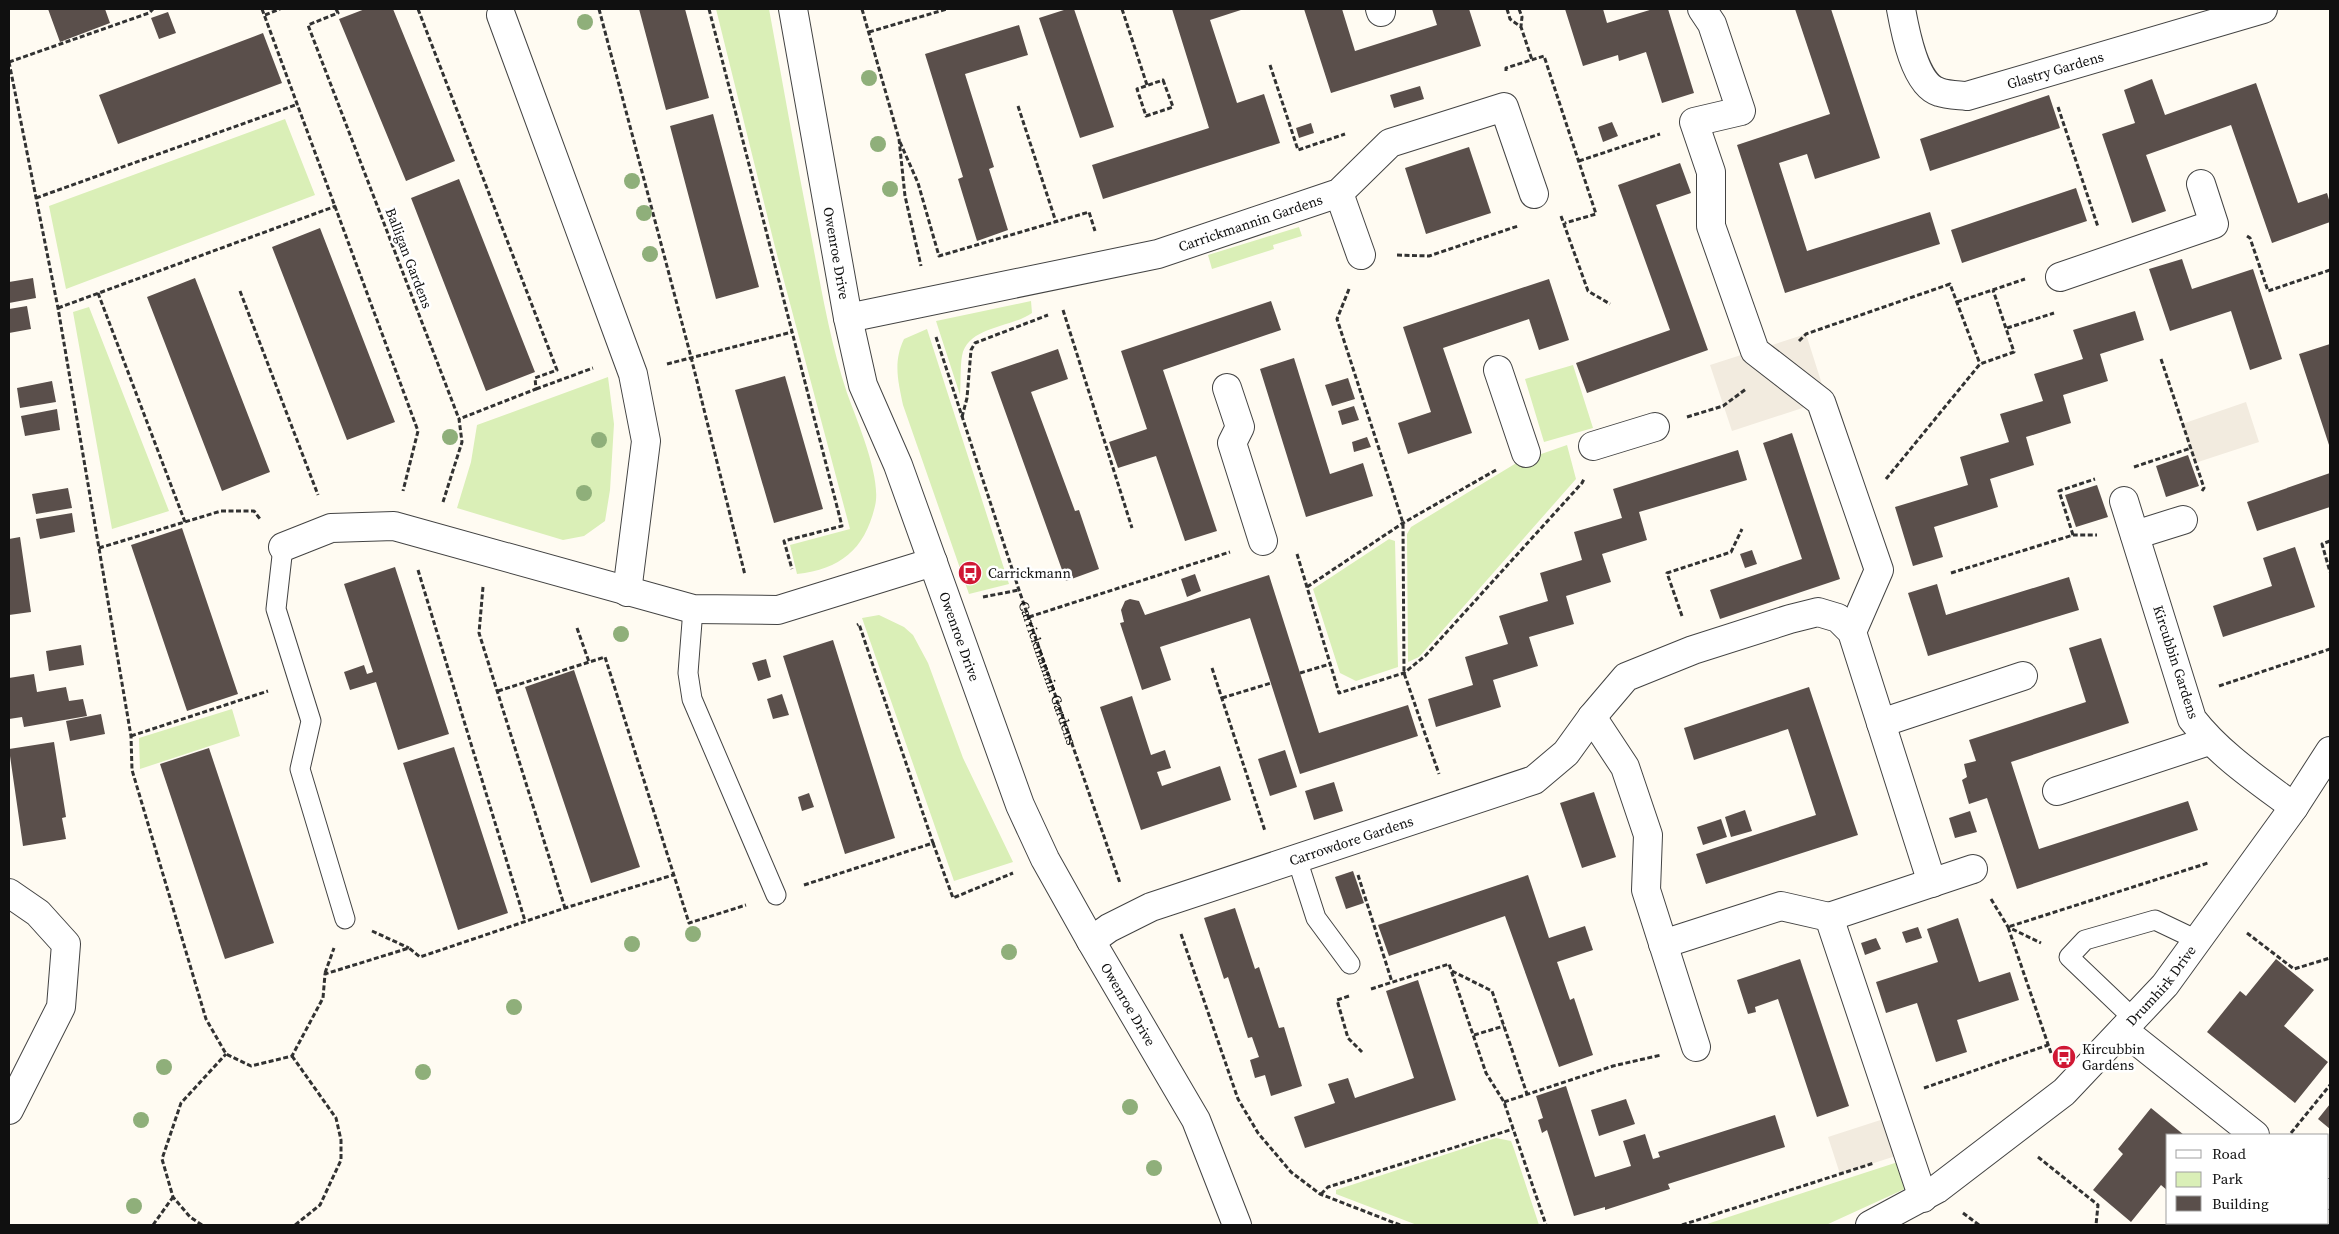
<svg xmlns="http://www.w3.org/2000/svg" width="2339" height="1234" font-family="'Source Serif 4',serif">
  <rect width="100%" height="100%" fill="#fffbf2"/>
  <path fill="#daefb7" d="M716,9H769C783,84 796,160 811,235C821,287 830,342 847,393C857,421 882,478 875,506C865,549 841,569 797,574L790,545L850,529L775,247Z
    M285,119L315,195L66,289L49,206Z
    M1299,227L1302,236L1273,245L1274,249L1212,269L1208,255Z
    M1031,301L1032,313C1011,328 968,326 962,356C960,368 961,382 960,395L936,321Z
    M89,307L169,511L112,529L73,312Z
    M927,329L1009,584L969,594L903,405C898,381 893,362 904,339Z
    M1573,365L1593,428L1544,442L1525,379Z
    M608,377L614,424L610,490L605,521L584,536L563,540L457,508L471,462L477,425Z
    M1567,445L1576,479L1419,657L1408,662L1407,534L1411,527L1518,462Z
    M1389,539L1395,541L1398,667L1356,681L1340,673L1313,589Z
    M879,615L904,627L913,635L928,663L963,758L1013,862L954,881L862,618Z
    M232,709L240,736L140,769L139,738Z
    M1496,1138L1511,1141L1514,1149L1539,1225H1417L1336,1194V1190Z
    M1898,1162L1909,1187L1826,1225H1704Z"/>
  <path fill="#f2ebdf" d="M1806,334L1827,400L1732,431L1710,365Z
    M2246,402L2259,442L2195,463L2182,424Z
    M1896,1115L1908,1152L1840,1174L1828,1137Z"/>
  <path fill="#5a4f4b" d="M48,9H105L110,23L60,42Z
    M365,9H393L455,161L406,181L339,19Z
    M639,9H685L709,98L666,110Z
    M1067,9H1074L1114,127L1080,138L1039,18Z
    M1172,9H1244L1210,20L1237,103L1264,94L1280,143L1103,199L1092,165L1209,128Z
    M1304,9H1342L1355,51L1437,25L1432,9H1469L1481,46L1331,93Z
    M1565,9H1603L1607,23L1653,9H1668L1694,93L1662,103L1646,52L1619,61L1618,55L1583,66Z
    M1795,9H1831L1880,158L1815,179L1807,154L1779,163L1807,251L1930,212L1940,244L1785,293L1737,145L1830,114Z
    M168,12L176,33L159,39L151,18Z
    M1019,25L1028,55L965,74L994,167L989,169L1008,230L977,241L958,179L963,177L925,54Z
    M263,33L282,83L118,144L99,95Z
    M2152,79L2165,115L2256,83L2298,203L2327,193L2330,203V222L2272,243L2231,125L2146,155L2166,211L2132,223L2102,134L2135,123L2124,90Z
    M1420,86L1424,99L1394,108L1390,95Z
    M2049,95L2060,128L1930,171L1920,139Z
    M713,114L759,287L716,299L670,126Z
    M1612,122L1618,136L1603,142L1598,127Z
    M1311,123L1314,133L1299,138L1296,128Z
    M1469,147L1491,213L1426,234L1405,168Z
    M1680,163L1691,193L1656,205L1708,350L1587,393L1576,363L1670,330L1618,185Z
    M459,179L535,372L486,391L411,198Z
    M2076,188L2087,221L1962,263L1951,230Z
    M320,228L395,422L347,440L272,247Z
    M2182,259L2192,289L2253,269L2282,359L2250,370L2231,311L2170,331L2149,269Z
    M33,278L36,298L9,303V282Z
    M195,278L270,472L222,491L147,297Z
    M1549,279L1569,340L1539,350L1529,319L1443,348L1472,433L1408,454L1398,423L1431,412L1403,327Z
    M1271,301L1281,330L1163,370L1217,531L1185,541L1156,456L1118,468L1109,442L1147,429L1121,351Z
    M27,306L31,329L9,333V309Z
    M2135,311L2144,340L2100,354L2108,381L2063,395L2071,423L2026,437L2034,465L1990,479L1998,507L1934,527L1943,557L1913,566L1895,507L1968,485L1960,457L2009,442L2000,414L2043,401L2034,374L2083,359L2073,330Z
    M2330,344V448L2299,354Z
    M1058,349L1068,379L1031,392L1075,511L1079,510L1099,569L1066,581L991,372Z
    M1294,358L1330,474L1363,463L1373,496L1306,517L1260,369Z
    M785,376L823,509L774,523L735,390Z
    M1348,378L1355,399L1332,406L1325,385Z
    M52,381L56,402L20,408L17,388Z
    M1354,406L1359,420L1342,425L1338,411Z
    M57,409L60,430L25,436L21,416Z
    M1792,433L1840,579L1720,619L1710,590L1802,559L1763,443Z
    M1367,437L1371,447L1354,452L1352,442Z
    M1738,450L1747,480L1639,512L1647,540L1602,554L1611,582L1566,596L1574,624L1529,637L1538,666L1493,680L1501,707L1436,727L1428,699L1473,685L1465,657L1508,644L1499,616L1548,601L1540,573L1582,560L1574,532L1622,518L1613,489Z
    M2188,455L2199,486L2166,497L2156,466Z
    M2330,473V507L2257,531L2247,502Z
    M2097,485L2108,517L2076,527L2065,495Z
    M68,488L72,508L36,514L32,494Z
    M72,513L75,532L40,539L36,519Z
    M182,528L238,694L187,711L131,545Z
    M20,537L31,612L9,615V539Z
    M2295,547L2315,607L2223,637L2213,606L2272,586L2263,558Z
    M1752,550L1757,564L1745,568L1740,554Z
    M395,567L449,734L398,750L376,682L350,690L344,672L364,665L367,674L373,672L344,584Z
    M1195,574L1201,591L1187,597L1181,579Z
    M1269,575L1319,733L1408,705L1418,736L1300,774L1250,618L1160,647L1171,680L1142,690L1120,623L1124,622L1121,610L1125,601L1130,599L1139,601L1145,615Z
    M2069,577L2079,610L1928,656L1908,593L1937,584L1946,615Z
    M2101,638L2129,723L2011,762L2039,849L2188,801L2198,830L2017,889L1987,798L1969,804L1962,780L1967,777L1964,764L1976,761L1969,740L2086,702L2069,648Z
    M833,640L895,838L845,854L783,656Z
    M81,645L84,665L49,671L46,651Z
    M766,659L771,677L758,681L752,663Z
    M574,670L640,867L591,883L525,687Z
    M34,674L37,692L66,687L69,701L83,699L87,716L24,727L22,717L9,719V678Z
    M1809,687L1858,835L1706,884L1696,854L1816,815L1788,729L1694,760L1684,728Z
    M782,694L789,715L773,719L767,699Z
    M1132,696L1151,755L1165,750L1171,768L1157,772L1162,786L1220,766L1231,800L1141,830L1100,707Z
    M101,714L105,734L70,741L66,721Z
    M54,742L66,817L62,818L66,839L23,846L9,749Z
    M454,747L508,913L458,930L403,763Z
    M209,748L274,943L225,959L160,764Z
    M1285,750L1297,787L1270,796L1258,759Z
    M1334,782L1343,811L1314,820L1305,791Z
    M1594,792L1616,857L1582,868L1560,803Z
    M809,793L814,807L802,811L798,797Z
    M1745,810L1752,831L1731,837L1725,817Z
    M1970,811L1977,832L1955,838L1949,818Z
    M1721,819L1727,837L1703,845L1697,827Z
    M1353,871L1364,903L1346,909L1335,877Z
    M1528,875L1549,938L1585,926L1593,950L1557,962L1570,1000L1574,998L1593,1055L1559,1067L1505,916L1389,956L1378,925Z
    M1235,908L1255,969L1259,967L1279,1028L1284,1027L1302,1086L1271,1096L1265,1075L1255,1078L1250,1060L1259,1057L1252,1037L1248,1038L1228,977L1224,979L1204,918Z
    M1958,918L1979,982L2010,972L2019,1000L1957,1020L1967,1052L1936,1062L1917,1003L1886,1013L1876,982L1938,962L1927,929Z
    M1918,927L1922,938L1906,943L1902,932Z
    M1876,938L1881,949L1865,955L1861,943Z
    M1800,959L1849,1106L1817,1117L1778,999L1755,1007L1756,1012L1748,1014L1737,980Z
    M2276,959L2314,990L2284,1026L2328,1062L2295,1103L2207,1032L2240,991L2246,996Z
    M1418,980L1456,1100L1305,1148L1294,1117L1335,1103L1328,1084L1348,1078L1355,1098L1414,1078L1386,991Z
    M1566,1086L1595,1177L1631,1166L1623,1141L1645,1134L1653,1159L1660,1157L1658,1152L1775,1115L1785,1147L1668,1184L1670,1189L1605,1210V1207L1574,1216L1547,1130L1542,1133L1538,1120L1543,1118L1536,1096Z
    M1626,1099L1635,1124L1599,1136L1591,1110Z
    M2330,1104V1129L2318,1119Z
    M2151,1108L2184,1135H2168V1191L2161,1185L2131,1222L2093,1190L2123,1154L2118,1149Z
    M2231,1223H2294L2298,1225H2229Z"/>
  <g fill="none" stroke-linecap="round" stroke-linejoin="round">
    <g stroke="#434343" stroke-width="21">
      <path id="service" d="M283,547L276,609L311,721L300,769L345,919
        M693,609L688,673L692,699L776,895
        M1297,859L1316,918L1350,964
        M2134,1019L2069,957L2085,940L2155,920L2197,940"/>
    </g>
    <g stroke="#434343" stroke-width="30">
      <path id="pedestrian" d="M1380,9L1381,12
        M1702,9L1712,24L1741,111L1694,122L1711,172V226L1755,351L1821,402L1879,570L1852,632
        M2060,277L2214,224L2201,184
        M1498,370L1526,453
        M1227,388L1240,427L1232,443L1263,541
        M1593,446L1655,427
        M1881,723L2023,676
        M2057,791L2209,741
        M1663,944L1781,906L1829,917L1923,1198
        M2123,1030L2255,1135
        M2328,1193L2330,1195"/>
    </g>
    <g stroke="#434343" stroke-width="30">
      <g id="minor">
        <path id="s2" d="M793,9L848,318L863,385L898,465L1020,805L1045,859L1091,941L1196,1120L1237,1225"/>
        <path id="s3" d="M1901,9C1905,31 1915,85 1939,92C1947,95 1958,95 1967,96L2263,9"/>
        <path d="M501,15L633,374L646,441L627,592"/>
        <path d="M1339,193L1361,255"/>
        <path id="s4" d="M848,318L1158,254L1339,193L1390,143L1504,107L1534,194"/>
        <path d="M2124,501L2192,719C2220,755 2258,780 2294,807"/>
        <path d="M2135,535L2183,520"/>
        <path d="M283,547L331,528L394,526L693,609L778,610L933,562"/>
        <path d="M1592,717L1625,767L1648,835L1646,890L1696,1047"/>
        <path d="M9,893L38,913L66,944L61,1007L9,1110"/>
        <path d="M1829,917L1973,869"/>
        <path id="s5" d="M1091,941L1109,928L1151,907L1534,780L1566,753L1592,717L1626,677L1693,650L1790,619L1818,612L1838,618L1852,632L1932,883"/>
        <path id="s6" d="M1870,1225L1937,1189L2064,1092L2165,985L2294,807L2330,751"/>
      </g>
    </g>
    <g stroke="#323232" stroke-width="3" stroke-dasharray="5 2.5" stroke-linecap="butt">
      <path d="M262,9L418,431L403,491"/>
      <path d="M336,9L338,13L308,25L459,419L462,442L443,502"/>
      <path d="M418,9L557,370L535,378L536,389L459,419"/>
      <path d="M599,9L691,357L745,575"/>
      <path d="M709,9L842,526L784,541L792,569"/>
      <path d="M862,9L899,139L905,196L921,266"/>
      <path d="M1122,9L1147,85"/>
      <path d="M1507,9L1510,19L1521,27L1532,60"/>
      <path d="M1519,9L1522,17L1521,26"/>
      <path d="M265,15L280,9"/>
      <path d="M869,32L947,9"/>
      <path d="M9,62L58,308L131,736L132,770L206,1019L226,1054L251,1066L292,1056L323,998L325,974L409,948L420,957L565,908L673,875"/>
      <path d="M9,62L149,13L153,9"/>
      <path d="M1270,65L1298,150L1345,134"/>
      <path d="M1506,71V68L1544,56L1596,214L1565,223"/>
      <path d="M1163,80L1173,107L1146,116L1137,89Z"/>
      <path d="M1018,106L1056,222"/>
      <path d="M2058,107L2098,227"/>
      <path d="M900,142L918,183L939,256L1089,212L1095,231"/>
      <path d="M1579,161L1660,134"/>
      <path d="M36,198L298,104"/>
      <path d="M1561,216L1588,291L1610,304"/>
      <path d="M2247,236L2250,238L2268,291L2330,270"/>
      <path d="M1397,255L1429,256L1518,226"/>
      <path d="M1349,289L1337,319L1403,523L1404,673L1439,774"/>
      <path d="M240,291L318,495"/>
      <path d="M98,293L185,522"/>
      <path d="M1957,302L2025,279"/>
      <path d="M58,308L336,206"/>
      <path d="M1063,310L1132,528"/>
      <path d="M2007,328L2054,313"/>
      <path id="s1" d="M936,337L1019,590L1120,883"/>
      <path d="M1799,341L1806,334L1950,284L1980,364"/>
      <path d="M2161,359L2204,488L2202,491"/>
      <path d="M667,364L792,332"/>
      <path d="M536,389L593,368"/>
      <path d="M962,417L967,398L971,350L975,343L1048,315"/>
      <path d="M1687,417L1723,406L1746,389"/>
      <path d="M2134,467L2191,448"/>
      <path d="M1886,479L1980,364L2014,352L1993,290"/>
      <path d="M2073,535L2059,491L2095,479"/>
      <path d="M2330,541L2322,544L2330,572"/>
      <path d="M99,548L221,511H254L260,519"/>
      <path d="M1297,554L1339,693L1404,673L1425,656L1582,483L1584,479"/>
      <path d="M418,570L525,921"/>
      <path d="M1951,573L2073,535H2097"/>
      <path d="M483,587L479,633L565,908"/>
      <path d="M1307,587L1403,523L1496,470"/>
      <path d="M983,597L1019,590"/>
      <path d="M1682,616L1667,573L1731,552L1742,529"/>
      <path d="M1029,617L1230,552"/>
      <path d="M577,628L589,662"/>
      <path d="M1212,668L1265,831"/>
      <path d="M1300,673L1330,664"/>
      <path d="M2219,686L2330,649"/>
      <path d="M498,691L605,657L689,923L746,905"/>
      <path d="M1222,698L1271,683"/>
      <path d="M131,736L268,691"/>
      <path d="M933,843L953,898L1013,873"/>
      <path d="M1358,875L1392,982"/>
      <path d="M804,885L933,843L859,624L857,625"/>
      <path d="M1991,899L2008,927L2041,943"/>
      <path d="M372,931L409,948"/>
      <path d="M2247,933L2294,969L2330,958"/>
      <path d="M1181,934L1238,1099L1258,1133L1291,1172L1320,1194L1400,1225"/>
      <path d="M1452,971L1492,991L1527,1094"/>
      <path d="M325,973L334,948"/>
      <path d="M1371,989L1449,964L1486,1073L1504,1102L1546,1225"/>
      <path d="M1349,996L1337,1000L1348,1038L1362,1052"/>
      <path d="M1474,1035L1504,1026"/>
      <path d="M2051,1053L2008,927L2208,863"/>
      <path d="M292,1056L336,1118L341,1140V1160L320,1205L295,1225"/>
      <path d="M1924,1088L2048,1045"/>
      <path d="M1504,1102L1613,1066L1661,1055"/>
      <path d="M2291,1133L2330,1085"/>
      <path d="M2038,1157L2098,1205L2096,1225"/>
      <path d="M1321,1194L1328,1187L1513,1129"/>
      <path d="M1963,1213L1979,1225"/>
      <path d="M153,1225L173,1197"/>
      <path d="M202,1225L190,1217L173,1197L162,1159L181,1103L226,1054"/>
      <path d="M1682,1225L1874,1163"/>
      <path d="M2216,1225L2218,1223"/>
    </g>
    <use href="#service" stroke="#fff" stroke-width="19"/>
    <use href="#pedestrian" stroke="#fff" stroke-width="28"/>
    <use href="#minor" stroke="#fff" stroke-width="28"/>
  </g>
  <g fill="#8faf7a">
    <circle cx="585" cy="22" r="8"/>
    <circle cx="869" cy="78" r="8"/>
    <circle cx="878" cy="144" r="8"/>
    <circle cx="632" cy="181" r="8"/>
    <circle cx="890" cy="189" r="8"/>
    <circle cx="644" cy="213" r="8"/>
    <circle cx="650" cy="254" r="8"/>
    <circle cx="450" cy="437" r="8"/>
    <circle cx="599" cy="440" r="8"/>
    <circle cx="584" cy="493" r="8"/>
    <circle cx="621" cy="634" r="8"/>
    <circle cx="693" cy="934" r="8"/>
    <circle cx="632" cy="944" r="8"/>
    <circle cx="1009" cy="952" r="8"/>
    <circle cx="514" cy="1007" r="8"/>
    <circle cx="164" cy="1067" r="8"/>
    <circle cx="423" cy="1072" r="8"/>
    <circle cx="1130" cy="1107" r="8"/>
    <circle cx="141" cy="1120" r="8"/>
    <circle cx="1154" cy="1168" r="8"/>
    <circle cx="134" cy="1206" r="8"/>
  </g>
  <defs>
    <g id="bus-disc" transform="scale(1.25)"><circle r="9.5" fill="#d01834" stroke="#fff"/><path d="M-5-6H5V4H4V6H2V4H-2V6H-4V4H-5ZM-3.5-4V0h7V-4ZM-3.5 1.2v1.5H-2V1.2ZM2 1.2v1.5H3.5V1.2Z" fill="#fff"/></g>
  </defs>
  <g fill-rule="evenodd">
    <use href="#bus-disc" x="970" y="573"/>
    <use href="#bus-disc" x="2064" y="1057"/>
  </g>
  <g text-anchor="middle" dominant-baseline="central" stroke-width="5" stroke-linejoin="round" paint-order="stroke">
    <g font-size="14" fill="#101010" stroke="#fff">
      <text stroke="none"><textPath href="#s3" startOffset="215">Glastry Gardens</textPath></text>
      <text stroke="none"><textPath href="#s4" startOffset="414">Carrickmannin Gardens</textPath></text>
      <text stroke="none"><textPath href="#s2" startOffset="248">Owenroe Drive</textPath></text>
      <text transform="translate(409 258) rotate(69)">Balligan Gardens</text>
      <text stroke="none"><textPath href="#s2" startOffset="652">Owenroe Drive</textPath></text>
      <text transform="translate(2176 662) rotate(72)">Kircubbin Gardens</text>
      <text stroke="none"><textPath href="#s1" startOffset="354">Carrickmannin Gardens</textPath></text>
      <text stroke="none"><textPath href="#s5" startOffset="280">Carrowdore Gardens</textPath></text>
      <text stroke="none"><textPath href="#s6" startOffset="380">Drumhirk Drive</textPath></text>
      <text stroke="none"><textPath href="#s2" startOffset="1058">Owenroe Drive</textPath></text>
    </g>
    <g font-size="14" fill="#101010" stroke="#fff" text-anchor="start">
      <text x="988" y="573">Carrickmann</text>
      <text x="2082" y="1049">Kircubbin<tspan x="2082" dy="16">Gardens</tspan></text>
    </g>
  </g>
  <rect width="2339" height="1234" fill="none" stroke="#101010" stroke-width="20"/>
  <rect x="2166" y="1134" width="162" height="90" fill="#ffffff" stroke="#9f9f9f"/>
  <rect x="2176" y="1150" width="25" height="8" fill="#ffffff" stroke="#9f9f9f"/>
  <text x="2212" y="1159" font-size="15" fill="#101010">Road</text>
  <rect x="2176" y="1172" width="25" height="15" fill="#daefb7" stroke="#9f9f9f"/>
  <text x="2212" y="1184" font-size="15" fill="#101010">Park</text>
  <rect x="2176" y="1196" width="25" height="15" fill="#5a4f4b" stroke="#9f9f9f"/>
  <text x="2212" y="1209" font-size="15" fill="#101010">Building</text>
</svg>
